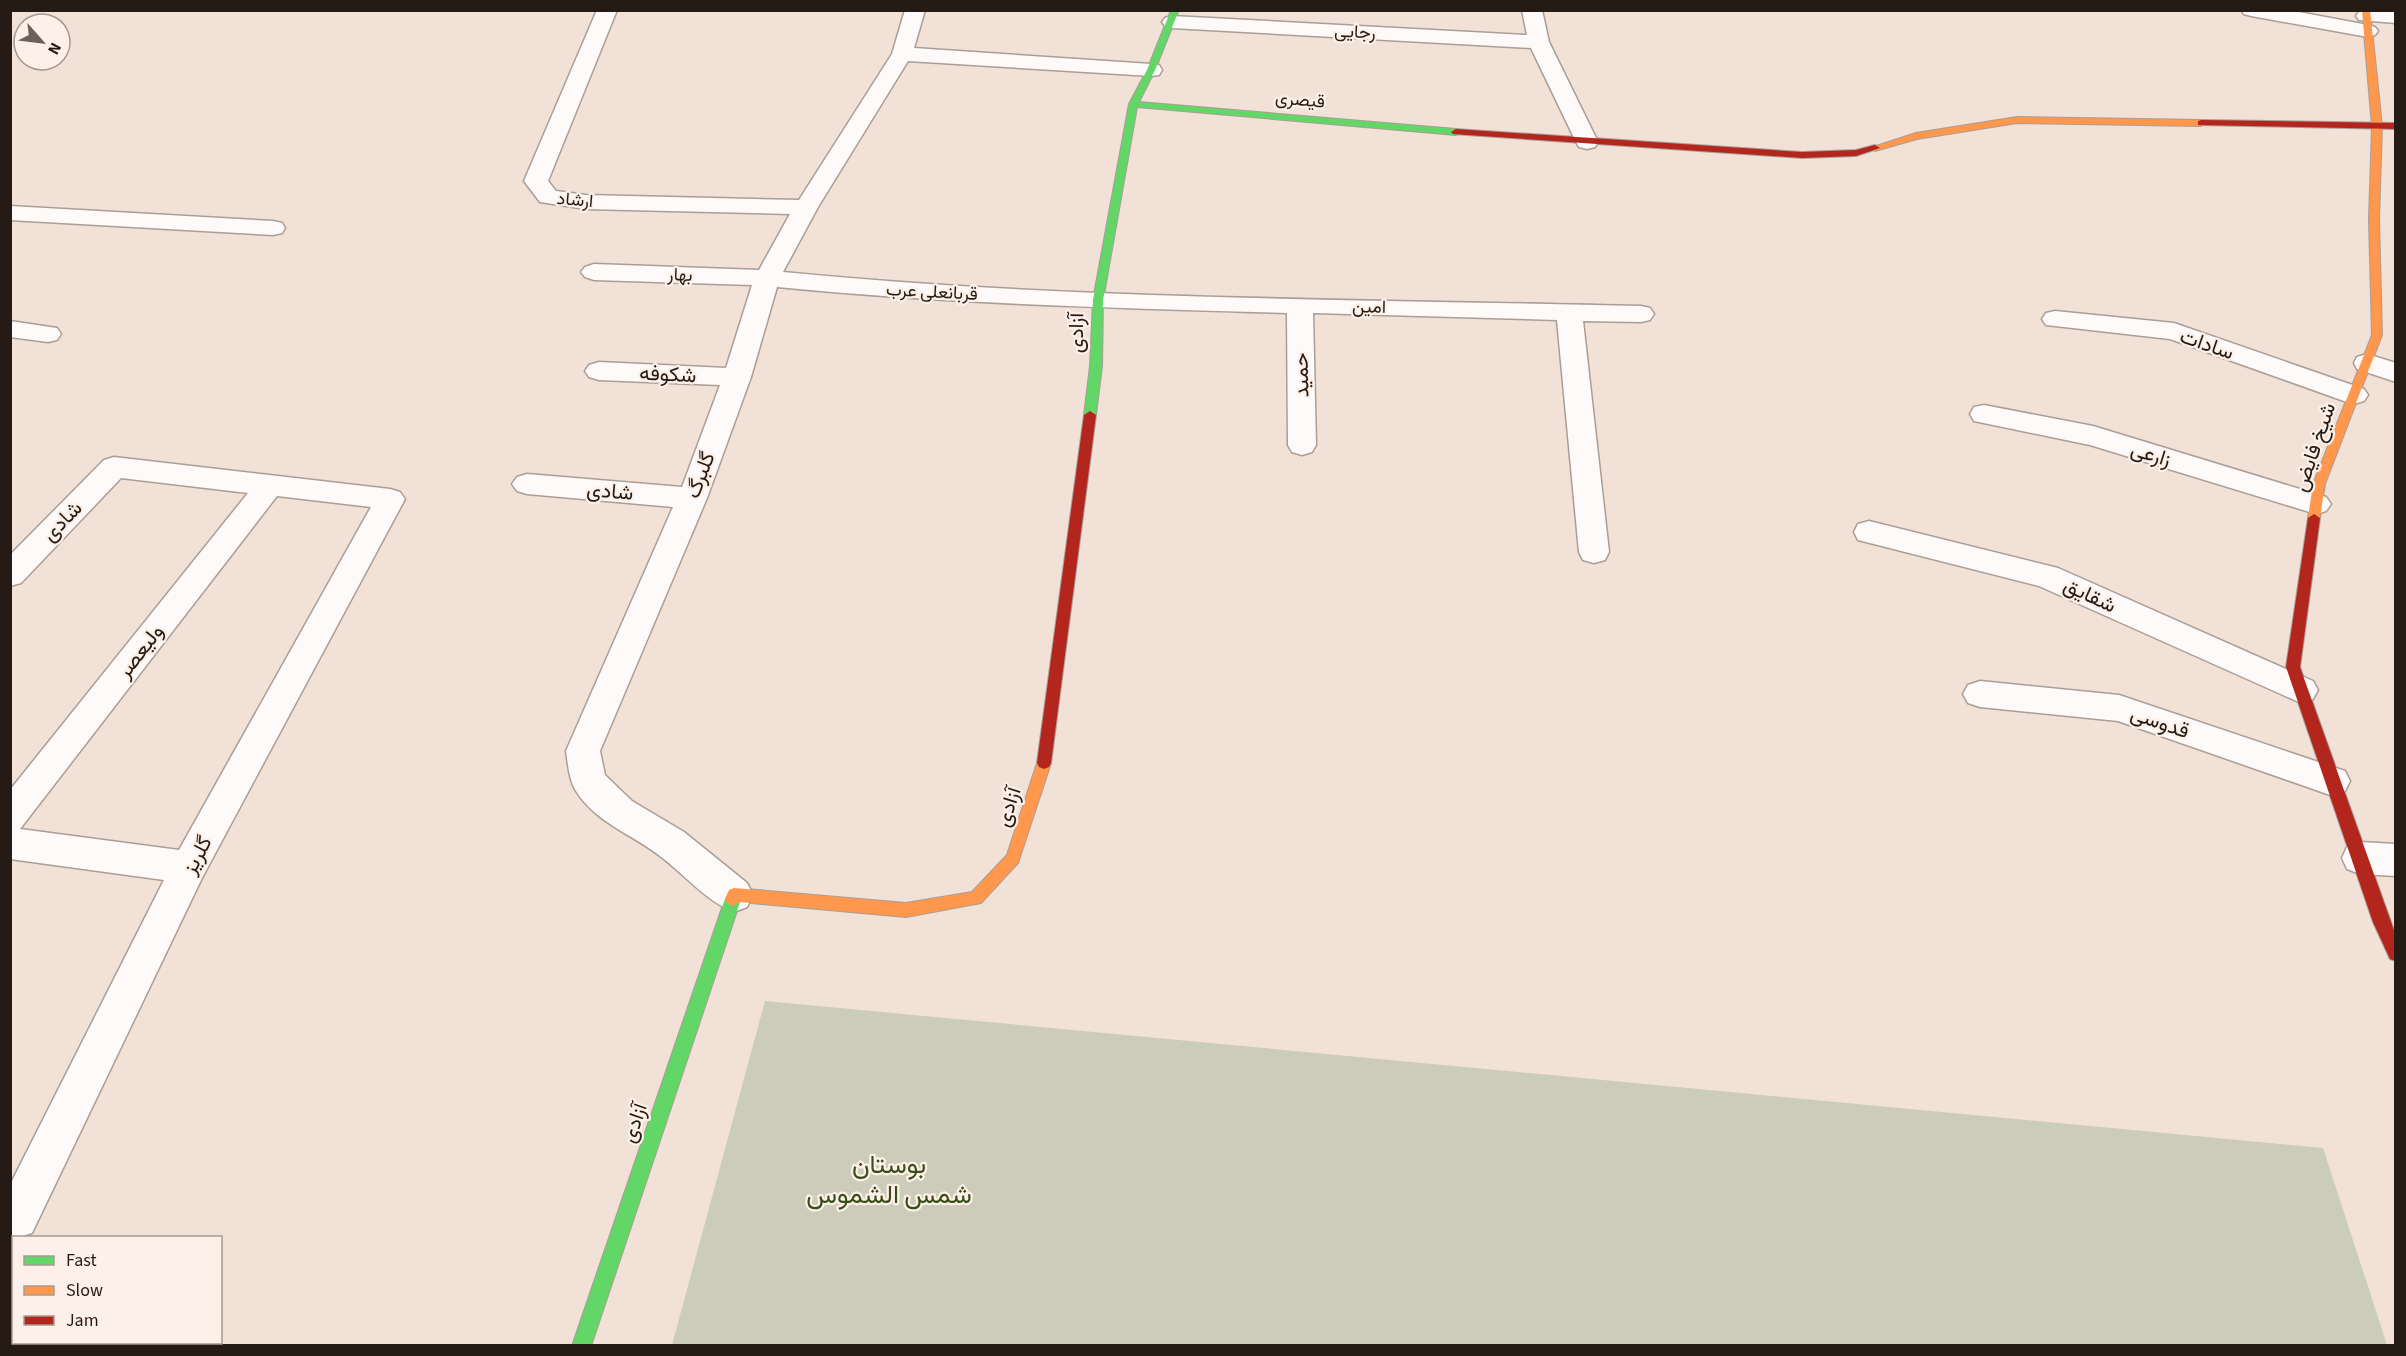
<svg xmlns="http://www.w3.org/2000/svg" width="2406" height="1356" font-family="'Source Sans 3',Vazirmatn,sans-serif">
  <rect width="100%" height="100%" fill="#f1e1d7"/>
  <path fill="#ccccba" d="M765,1001L2323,1148L2387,1345H672Z"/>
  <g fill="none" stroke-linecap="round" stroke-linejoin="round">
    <g stroke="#aa9e96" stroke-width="3">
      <path id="street" d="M597,10H617L548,181L556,191L586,195L799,200L892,54L905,10H925L914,48L1151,64L1159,65L1162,70L1159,75L1151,76L908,61L818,207L783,272C1067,300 1356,299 1641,306L1650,308L1654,314L1650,320L1641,322L1583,321L1609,552L1605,560L1594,563L1583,560L1579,552L1557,320L1313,313L1316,445L1312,452L1302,455L1292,452L1288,445L1287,313C1117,308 947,304 777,287L751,377L707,498L600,751L605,775L632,801L684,832L747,883L753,895L747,907L734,912C706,901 684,874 660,856C632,834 596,823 576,791C569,780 568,764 566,751L673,507L527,494L517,491L512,484L517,477L527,474L682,487L720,385L599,380L589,377L585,371L589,365L599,362L726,368L752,285L594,280L585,277L581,272L585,267L594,264L759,270L790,214L586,209L540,202L524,181Z
        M1522,10H1542L1549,42L1598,142L1595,147L1587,149L1579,147L1576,142L1531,48L1172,28L1165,26L1162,22L1165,18L1172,16L1527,35Z
        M2241,10H2288L2368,25L2375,27L2378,31L2375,35L2368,37L2251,16L2244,14Z
        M2364,10L2396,11V23L2359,20L2356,16L2359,12Z
        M10,206L273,221L282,223L285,228L282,233L273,235L10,220Z
        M2055,311L2174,323L2364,389L2368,395L2364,401L2354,404L2344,401L2170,339L2046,325L2042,319L2046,313Z
        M10,321L57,328L61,334L57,340L48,342L10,337Z
        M2367,354L2396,363V382L2357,369L2354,363L2357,357Z
        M1984,405L2093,426L2326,497L2331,504L2326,511L2316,514L2090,445L1974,421L1970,414L1974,407Z
        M114,457L390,489L400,492L405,499L202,878L32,1233L10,1240V1185L164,880L10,859V790L248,493L121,478L21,583L10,586V555L104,460ZM277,496L371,507L179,850L20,829Z
        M1869,521L2058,568L2313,681L2318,690L2313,699L2301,703L2039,586L1858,540L1854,532L1858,524Z
        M1980,681L2119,695L2345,771L2350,781L2345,791L2333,796L2118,721L1980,707L1968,703L1963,694L1968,685Z
        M2360,842L2396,844V876L2360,874L2347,869L2342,858L2347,847Z"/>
    </g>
    <g stroke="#aa9e96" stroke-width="2">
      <path id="fast" d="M1171,10H1179L1155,70L1139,102L1456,129L1461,132L1456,135L1137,107L1103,300L1102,366L1096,415L1090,419L1084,415L1090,366L1093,300L1129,104L1147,70Z
        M733,892L738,894L741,899L591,1346H572L725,899L728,894Z"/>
    </g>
    <g stroke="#aa9e96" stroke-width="2">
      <path id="slow" d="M2362,10H2370L2382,126L2379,219L2382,335L2325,484L2320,518L2314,522L2308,518L2313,484L2372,335L2369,219L2372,126Z
        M2017,117L2201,120L2206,123L2201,126L2017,123L1917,139L1875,151L1870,148L1916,133Z
        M1044,757L1049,759L1051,763L1018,863L981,903L906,917L739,902L733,906L728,904L725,899L729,890L734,888L906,903L972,892L1007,855L1037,763L1039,759Z"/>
    </g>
    <g stroke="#aa9e96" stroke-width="2">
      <path id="jam" d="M2201,120L2396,123V129L2198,125V121Z
        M1456,129L1802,152L1856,150L1875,145L1880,148L1856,156L1802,158L1453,134L1451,132Z
        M1090,411L1096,415L1051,763L1049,767L1044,769L1039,767L1037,763L1084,415Z
        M2314,514L2320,518L2300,667L2396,936V961L2390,959L2373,922L2286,667L2308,518Z"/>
    </g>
    <use href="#street" fill="#fdfaf9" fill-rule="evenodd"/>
    <use href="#fast" fill="#63d668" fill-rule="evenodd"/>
    <use href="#slow" fill="#ff974d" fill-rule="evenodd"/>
    <use href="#jam" fill="#b3261e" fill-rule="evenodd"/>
  </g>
  <g text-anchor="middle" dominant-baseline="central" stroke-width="4.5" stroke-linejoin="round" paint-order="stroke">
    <g font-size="18" fill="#251b14" stroke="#fcf0e8">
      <text transform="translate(1355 32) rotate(3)">رجایی</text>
      <text transform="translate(1300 100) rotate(5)">قیصری</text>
      <text transform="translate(575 200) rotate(5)">ارشاد</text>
      <text transform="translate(680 275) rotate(2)">بهار</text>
      <text transform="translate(932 292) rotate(3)">قربانعلی عرب</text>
      <text transform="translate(1369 307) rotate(1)">امین</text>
    </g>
    <g font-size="21" fill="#251b14" stroke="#fcf0e8">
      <text transform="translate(1076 333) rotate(-89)">آزادی</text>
      <text transform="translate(2207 344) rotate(19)">سادات</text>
      <text transform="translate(668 374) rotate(3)">شکوفه</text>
      <text transform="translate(1301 375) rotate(-91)">حمید</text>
      <text transform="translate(2314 447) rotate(-71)">شیخ فایض</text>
      <text transform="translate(2151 454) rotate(17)">زارعی</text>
      <text transform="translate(700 475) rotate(-69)">گلبرگ</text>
      <text transform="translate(610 491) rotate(5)">شادی</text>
      <text transform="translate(62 521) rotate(-46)">شادی</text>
      <text transform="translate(2090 595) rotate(25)">شقایق</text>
      <text transform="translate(140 651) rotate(-52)">ولیعصر</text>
      <text transform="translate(2160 722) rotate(19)">قدوسی</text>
      <text transform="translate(1008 807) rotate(-72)">آزادی</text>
      <text transform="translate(197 855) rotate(-62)">گلریز</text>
      <text transform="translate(634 1123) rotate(-71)">آزادی</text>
    </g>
    <g font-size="26" fill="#374d1a" stroke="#fcf0e8">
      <text x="889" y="1164">بوستان<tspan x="889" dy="30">شمس الشموس</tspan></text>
    </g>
  </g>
  <rect width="2406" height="1356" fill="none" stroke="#251b14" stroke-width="24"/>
  <rect x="12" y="1236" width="210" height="108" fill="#fcf0e8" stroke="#a69b93" stroke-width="1.5"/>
  <rect x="24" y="1256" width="30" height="9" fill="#63d668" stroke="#a69b93" stroke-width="1.5"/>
  <text x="66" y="1266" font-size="18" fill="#251b14">Fast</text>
  <rect x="24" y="1286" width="30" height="9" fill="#ff974d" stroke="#a69b93" stroke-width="1.5"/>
  <text x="66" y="1296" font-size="18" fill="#251b14">Slow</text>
  <rect x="24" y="1316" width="30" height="9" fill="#b3261e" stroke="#a69b93" stroke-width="1.5"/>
  <text x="66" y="1326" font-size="18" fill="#251b14">Jam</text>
  <g transform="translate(42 42) rotate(118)"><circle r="28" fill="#fcf0e8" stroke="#a69b93" stroke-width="1.5"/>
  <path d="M0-4.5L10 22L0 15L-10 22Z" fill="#6c6058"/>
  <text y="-9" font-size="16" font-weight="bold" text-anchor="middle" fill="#251b14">N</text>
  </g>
</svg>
